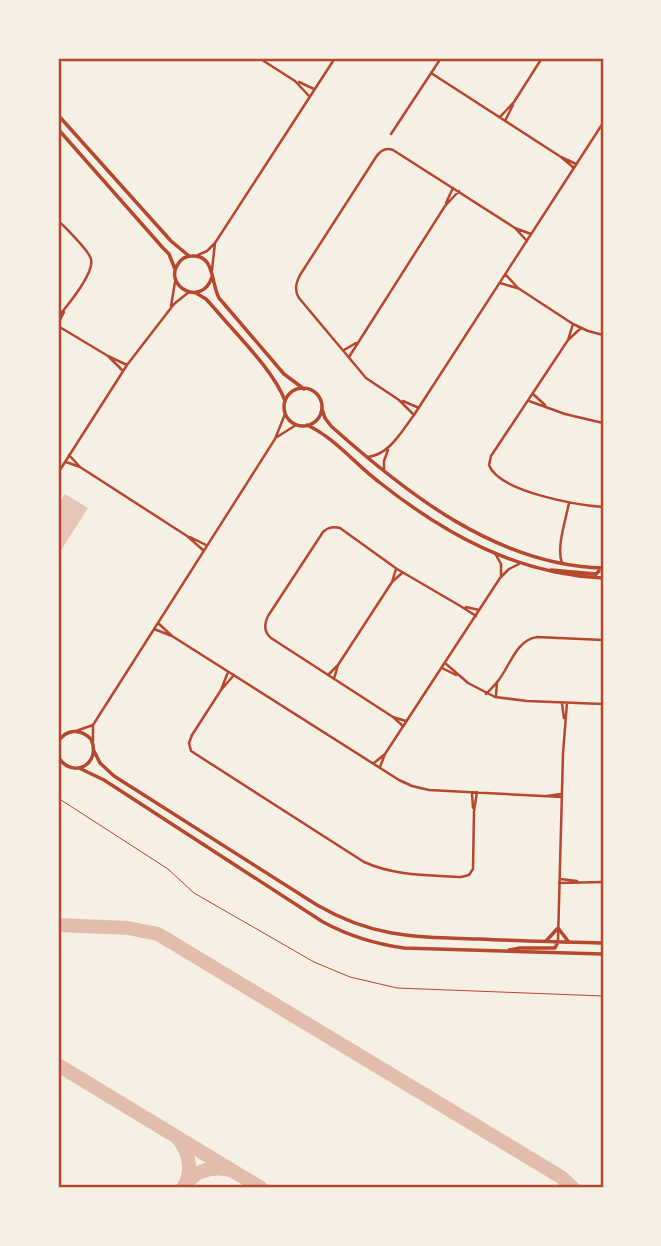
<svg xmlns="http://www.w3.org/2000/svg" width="661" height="1246" font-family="Jost,sans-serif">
  <rect width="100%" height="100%" fill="#f6efe4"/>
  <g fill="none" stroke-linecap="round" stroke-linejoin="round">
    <path stroke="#e2bdae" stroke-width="14" d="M58,925L128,928L158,934L561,1177L573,1188
      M58,1065L261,1188
      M178,1139C190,1152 193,1173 183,1188
      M186,1183C198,1170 212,1166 229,1170"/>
  </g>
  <path fill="#e6c5b7" d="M65,494L88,508L58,555V505Z"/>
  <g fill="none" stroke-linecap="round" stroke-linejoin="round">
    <path stroke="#b5482f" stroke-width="1" d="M58,798L168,869L194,893L314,962L350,977L397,988L603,996"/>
    <path stroke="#b5482f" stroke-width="2.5" d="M259,58L295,81L309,96
      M431,73L561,157L576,164
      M299,82L314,89
      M500,117L514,102L542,58
      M505,121L513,105
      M391,134L441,58
      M561,157L574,168
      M446,203L453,188
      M58,220C65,228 88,249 91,259C95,273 67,306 58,317
      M515,228L531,234
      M198,255L207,251L215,243L335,58
      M212,270L215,243
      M506,275L518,288L573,324L588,331L603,335
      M500,283L517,288
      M171,306L175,282
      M58,324L64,312
      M573,324L568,340L491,456L489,465C499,492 577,505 603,507
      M58,326L108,356L127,365
      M568,340L581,328
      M344,350L356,343
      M108,356L123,371
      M349,357L445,206L459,191
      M533,394L545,405
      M403,401L419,408
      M529,401L565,414L603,423
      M414,415L399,400L366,378L299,298C294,290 296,283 300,275L376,157C380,151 385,147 393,150L515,228L527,241
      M277,437L296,425
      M69,455L80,467L187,536L203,550
      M368,457C390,454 401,432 414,415L603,123
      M66,462L80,467
      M384,471V461L388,450
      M58,473L127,365L174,304L189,292
      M190,537L206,545
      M496,555L501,564V575
      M562,563C556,548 566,519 569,503
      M392,582L396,569
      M466,607L479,610
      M158,623L172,636L399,780L412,786L429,790L562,797
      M154,629L172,636
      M445,663L468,683L495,697L527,701L603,704
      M442,668L456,675
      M234,675L221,690L192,735L189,743L191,751L364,862C395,876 428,875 461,877L469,875L473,869L474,811L477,792
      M328,675L338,665L392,582L402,573
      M334,679L338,665
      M221,690L228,672
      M486,694C490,690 494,686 498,681C510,666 516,640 537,637L603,640
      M496,696L497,682
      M562,704L564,718
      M393,717L406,721
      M403,726L393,717L271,638C264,632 264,624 268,616L323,532C328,527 333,526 340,528L397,569L462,607L476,616
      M76,731L93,725
      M93,741V725L275,439L285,414
      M374,763L385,754
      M380,767L385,754L500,578L509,569L519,564
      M472,794L473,808
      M547,796L561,794
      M560,879L577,881
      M559,883L603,882
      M558,941L563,753L567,703"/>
    <path stroke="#b5482f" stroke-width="3.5" d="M58,742C66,729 80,728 91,739C102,764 73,780 58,757
      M94,751L100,763L114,776L317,905C374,938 415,937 479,939C520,941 562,942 603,943
      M79,768L104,780L323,922C349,936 375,944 404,948L603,954
      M546,941L558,928L568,941
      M509,950L520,948H555L558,942"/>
    <path stroke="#b5482f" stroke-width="3.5" d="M58,115L171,241L189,256
      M58,129L163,248L169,254L175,269
      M212,277C202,308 163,286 178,264C181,259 186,256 192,256C215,254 211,284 219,298L284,374L304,389
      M196,293L206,299L215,309C236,334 275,372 285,401
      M284 407a19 19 0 1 1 38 0a19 19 0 1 1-38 0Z
      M322,409L325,418L331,426C407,494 497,565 603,568
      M307,425C335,438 355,464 379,482C446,535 517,574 603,578
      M551,570L596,574L599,571L598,568"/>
  </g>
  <rect width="661" height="1246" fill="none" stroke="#f6efe4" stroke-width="119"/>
  <rect x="60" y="60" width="542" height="1126" fill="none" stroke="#b5482f" stroke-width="2.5"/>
</svg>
